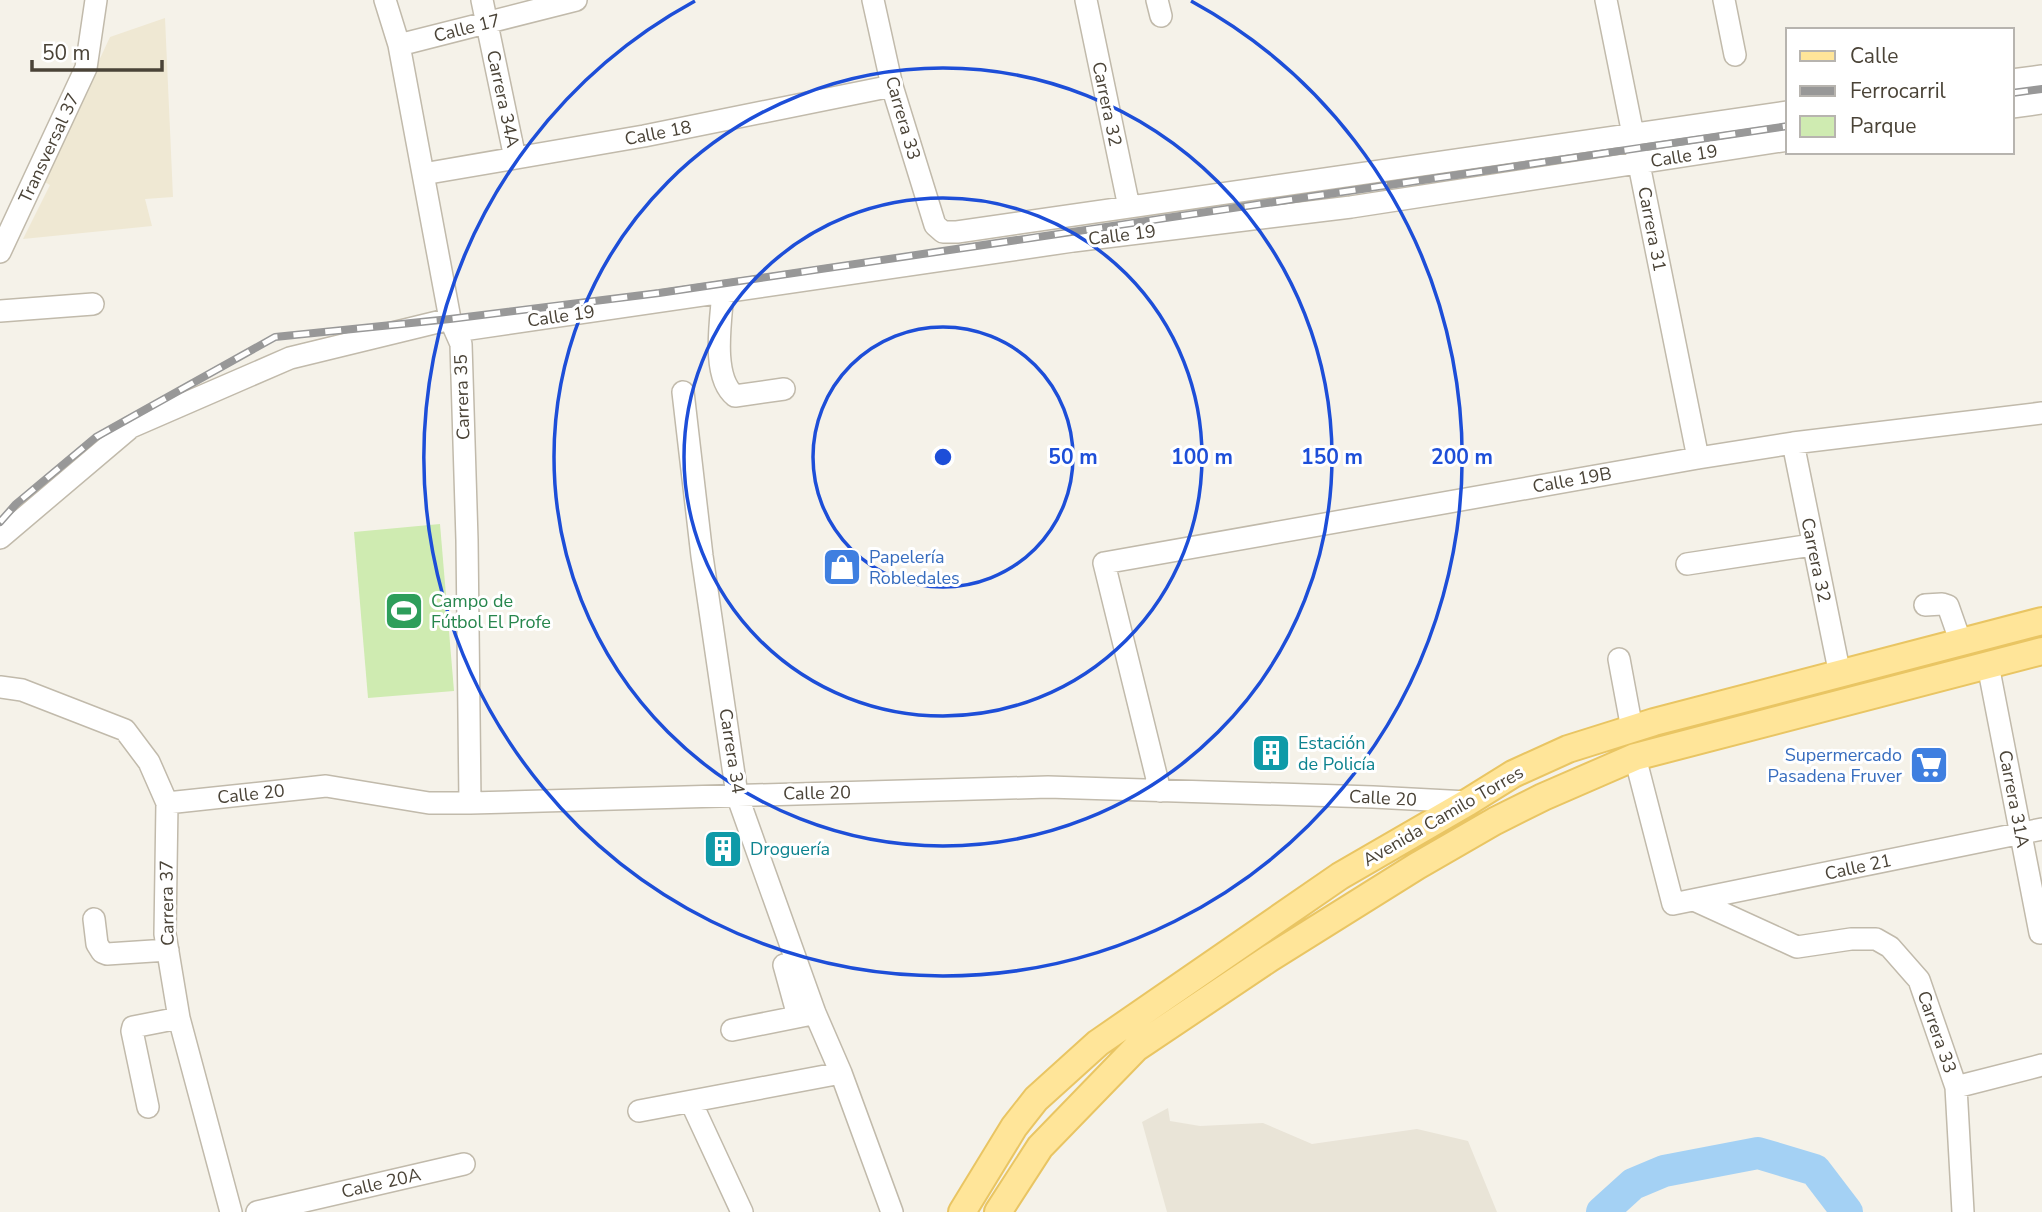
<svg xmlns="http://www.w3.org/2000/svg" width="2042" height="1212" font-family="'Nunito Sans',sans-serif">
  <rect width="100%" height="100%" fill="#f5f2e9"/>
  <path fill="#e9e4d7" d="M1168,1108L1170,1121L1200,1126L1263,1123L1312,1144L1417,1129L1468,1141L1497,1212H1167L1142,1122Z"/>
  <path fill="#efe8d3" d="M165,18L173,197L145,199L152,226L23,239L50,185L43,181L110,37Z"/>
  <path fill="#cfebb1" d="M440,524L454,691L368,698L354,532Z"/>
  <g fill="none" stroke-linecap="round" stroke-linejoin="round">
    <path stroke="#a4d1f4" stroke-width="32" d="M1602,1212L1633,1184L1664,1171L1758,1153L1815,1170L1847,1212"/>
    <g stroke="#c1baab" stroke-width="24">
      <path id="minor" d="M385,0L399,45L450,319L461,344L467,540L470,803
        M482,0L515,158
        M873,0L892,86L935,225L943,232H957L1788,112
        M1086,0L1129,207
        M1157,0L1161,16
        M1606,0L1698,458
        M1724,0L1735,55
        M399,45L576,0
        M2012,80L2042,76
        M2012,107L2042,103
        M423,174L644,136L892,86
        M0,252L86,68L96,0
        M723,292C721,320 711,377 735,396L784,389
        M0,311L93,304
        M456,331L1073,241L1351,207L1788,140
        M683,392L702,556L737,795L815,1013L841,1073L892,1212
        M1793,443L1840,675
        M0,538L131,427L290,358L450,319
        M1687,564L1812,545
        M1925,605L1942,604L1948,606L1961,643
        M1619,659L1632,729
        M1988,665L2040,933
        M0,687L22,690L125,730L149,762L167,803L165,934L179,1018L231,1212
        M1635,757L1673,904L2042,829
        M1160,791L1104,563L1698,458L1793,443L2042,413
        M167,803L326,786L429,803H470L1048,787L1373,797L1468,802
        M1694,900L1797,947L1851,939H1876L1890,947L1919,980L1956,1087L1963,1212
        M94,919L97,944L102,952L107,954L168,950
        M784,965L798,1016
        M732,1030L812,1014
        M1956,1087L2042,1065
        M691,1102L742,1212
        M148,1107L132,1031L133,1027L179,1018
        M639,1111L841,1073
        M257,1212L464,1164"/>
    </g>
    <g stroke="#e9c563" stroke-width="30">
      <path id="major" d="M962,1212L1014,1127L1036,1099L1098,1043L1340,876L1468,802L1513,774L1568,749L1654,722L2042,621
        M998,1212L1040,1147L1136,1048L1270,958L1417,866L1495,821L1543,797L1635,757L2042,651"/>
    </g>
    <use href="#minor" stroke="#fff" stroke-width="21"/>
    <use href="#major" stroke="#ffe599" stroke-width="26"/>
    <g stroke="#989898" stroke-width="8">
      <path id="rail" d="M2012,93L2042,89
        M0,522L16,504L96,437L275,337L450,319L659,293L1788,126"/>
    </g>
    <use href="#rail" stroke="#fff" stroke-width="5" stroke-dasharray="16" stroke-linecap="butt"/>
  </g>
  <g fill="none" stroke="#1d4ed8" stroke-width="3.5">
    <circle cx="943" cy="457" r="130"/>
    <circle cx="943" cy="457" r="259"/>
    <circle cx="943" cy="457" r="389"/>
    <path d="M1191 1A519 519 0 1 1 695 1"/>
  </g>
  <defs>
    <g id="shop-square" transform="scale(2.0125)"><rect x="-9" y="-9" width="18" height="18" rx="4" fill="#3f7fe0" stroke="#fff"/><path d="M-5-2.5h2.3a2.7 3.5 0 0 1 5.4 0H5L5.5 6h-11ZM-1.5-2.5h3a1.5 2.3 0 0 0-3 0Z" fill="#fff"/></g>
    <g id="stadium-square" transform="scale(2.0125)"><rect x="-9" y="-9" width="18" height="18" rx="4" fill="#2e9e5b" stroke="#fff"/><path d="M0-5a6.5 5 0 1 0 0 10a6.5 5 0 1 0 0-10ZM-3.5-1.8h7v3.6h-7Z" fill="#fff"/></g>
    <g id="building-square" transform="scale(2.0125)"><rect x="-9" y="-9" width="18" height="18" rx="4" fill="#0f9aa8" stroke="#fff"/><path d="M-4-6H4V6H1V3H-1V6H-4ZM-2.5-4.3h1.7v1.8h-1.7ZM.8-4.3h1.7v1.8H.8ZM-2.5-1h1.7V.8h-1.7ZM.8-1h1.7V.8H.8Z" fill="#fff"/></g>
    <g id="supermarket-square" transform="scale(2.0125)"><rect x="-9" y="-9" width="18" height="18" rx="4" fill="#3f7fe0" stroke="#fff"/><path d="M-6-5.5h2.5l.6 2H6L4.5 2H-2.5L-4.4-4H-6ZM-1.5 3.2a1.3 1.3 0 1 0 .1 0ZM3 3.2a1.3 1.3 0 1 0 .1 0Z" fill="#fff"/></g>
  </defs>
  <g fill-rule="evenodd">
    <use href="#shop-square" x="842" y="567"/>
    <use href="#stadium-square" x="404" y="611"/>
    <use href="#building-square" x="1271" y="753"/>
    <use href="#supermarket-square" x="1929" y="765"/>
    <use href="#building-square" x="723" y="849"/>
  </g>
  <g text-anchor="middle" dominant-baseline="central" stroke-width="6" stroke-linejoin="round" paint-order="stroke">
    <g font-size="18" fill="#4a4337" stroke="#fff">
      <text transform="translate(467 28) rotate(-14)">Calle 17</text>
      <text transform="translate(503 99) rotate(78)">Carrera 34A</text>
      <text transform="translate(1107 104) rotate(78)">Carrera 32</text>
      <text transform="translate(903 118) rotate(74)">Carrera 33</text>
      <text transform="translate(658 133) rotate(-11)">Calle 18</text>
      <text transform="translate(49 148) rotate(-65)">Transversal 37</text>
      <text transform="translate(1684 156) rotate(-9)">Calle 19</text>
      <text transform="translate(1652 229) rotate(79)">Carrera 31</text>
      <text transform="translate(1122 235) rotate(-7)">Calle 19</text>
      <text transform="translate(561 316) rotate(-8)">Calle 19</text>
      <text transform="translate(462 397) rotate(-92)">Carrera 35</text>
      <text transform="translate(1572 480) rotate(-10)">Calle 19B</text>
      <text transform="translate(1816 560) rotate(78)">Carrera 32</text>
      <text transform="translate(732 751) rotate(81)">Carrera 34</text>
      <text transform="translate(817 793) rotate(-1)">Calle 20</text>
      <text transform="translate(251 794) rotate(-6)">Calle 20</text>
      <text transform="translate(1383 798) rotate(3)">Calle 20</text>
      <text transform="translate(2014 799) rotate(79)">Carrera 31A</text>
      <text transform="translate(1443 816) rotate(-30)">Avenida Camilo Torres</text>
      <text transform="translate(1858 867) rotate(-12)">Calle 21</text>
      <text transform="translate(167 903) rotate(-91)">Carrera 37</text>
      <text transform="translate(1937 1032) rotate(71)">Carrera 33</text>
      <text transform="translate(381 1183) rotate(-13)">Calle 20A</text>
    </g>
    <g font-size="18" fill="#366cbe" stroke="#fff" text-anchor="start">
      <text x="869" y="557">Papelería<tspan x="869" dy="21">Robledales</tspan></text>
      <text x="1902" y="755" text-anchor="end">Supermercado<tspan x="1902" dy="21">Pasadena Fruver</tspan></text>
    </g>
    <g font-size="18" fill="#27864d" stroke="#fff" text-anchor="start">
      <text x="431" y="601">Campo de<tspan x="431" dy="21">Fútbol El Profe</tspan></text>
    </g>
    <g font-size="18" fill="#0d838f" stroke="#fff" text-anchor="start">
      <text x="1298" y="743">Estación<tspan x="1298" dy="21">de Policía</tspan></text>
      <text x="750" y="849">Droguería</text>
    </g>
  </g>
  <circle cx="943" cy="457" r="10" fill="#1d4ed8" stroke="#fff" stroke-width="3.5"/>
  <g font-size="21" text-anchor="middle" font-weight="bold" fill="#1d4ed8" stroke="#fff" stroke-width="6" stroke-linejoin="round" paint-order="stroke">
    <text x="1073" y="464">50 m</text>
    <text x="1202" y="464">100 m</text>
    <text x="1332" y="464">150 m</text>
    <text x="1462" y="464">200 m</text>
  </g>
  <rect x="1786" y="28" width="228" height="126" fill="#ffffff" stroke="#b7b4af" stroke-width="2"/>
  <rect x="1800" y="51" width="35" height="10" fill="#ffe599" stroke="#b7b4af" stroke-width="2"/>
  <text x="1850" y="63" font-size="21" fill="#4a4337">Calle</text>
  <rect x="1800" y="86" width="35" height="10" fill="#989898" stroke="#b7b4af" stroke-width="2"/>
  <text x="1850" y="98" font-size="21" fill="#4a4337">Ferrocarril</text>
  <rect x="1800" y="116" width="35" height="21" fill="#cfebb1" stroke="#b7b4af" stroke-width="2"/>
  <text x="1850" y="133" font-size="21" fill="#4a4337">Parque</text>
  <path d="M32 60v10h130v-10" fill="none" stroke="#4a4337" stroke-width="3.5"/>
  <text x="42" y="60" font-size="21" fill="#4a4337" stroke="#ffffff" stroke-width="5" paint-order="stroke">50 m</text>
</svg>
